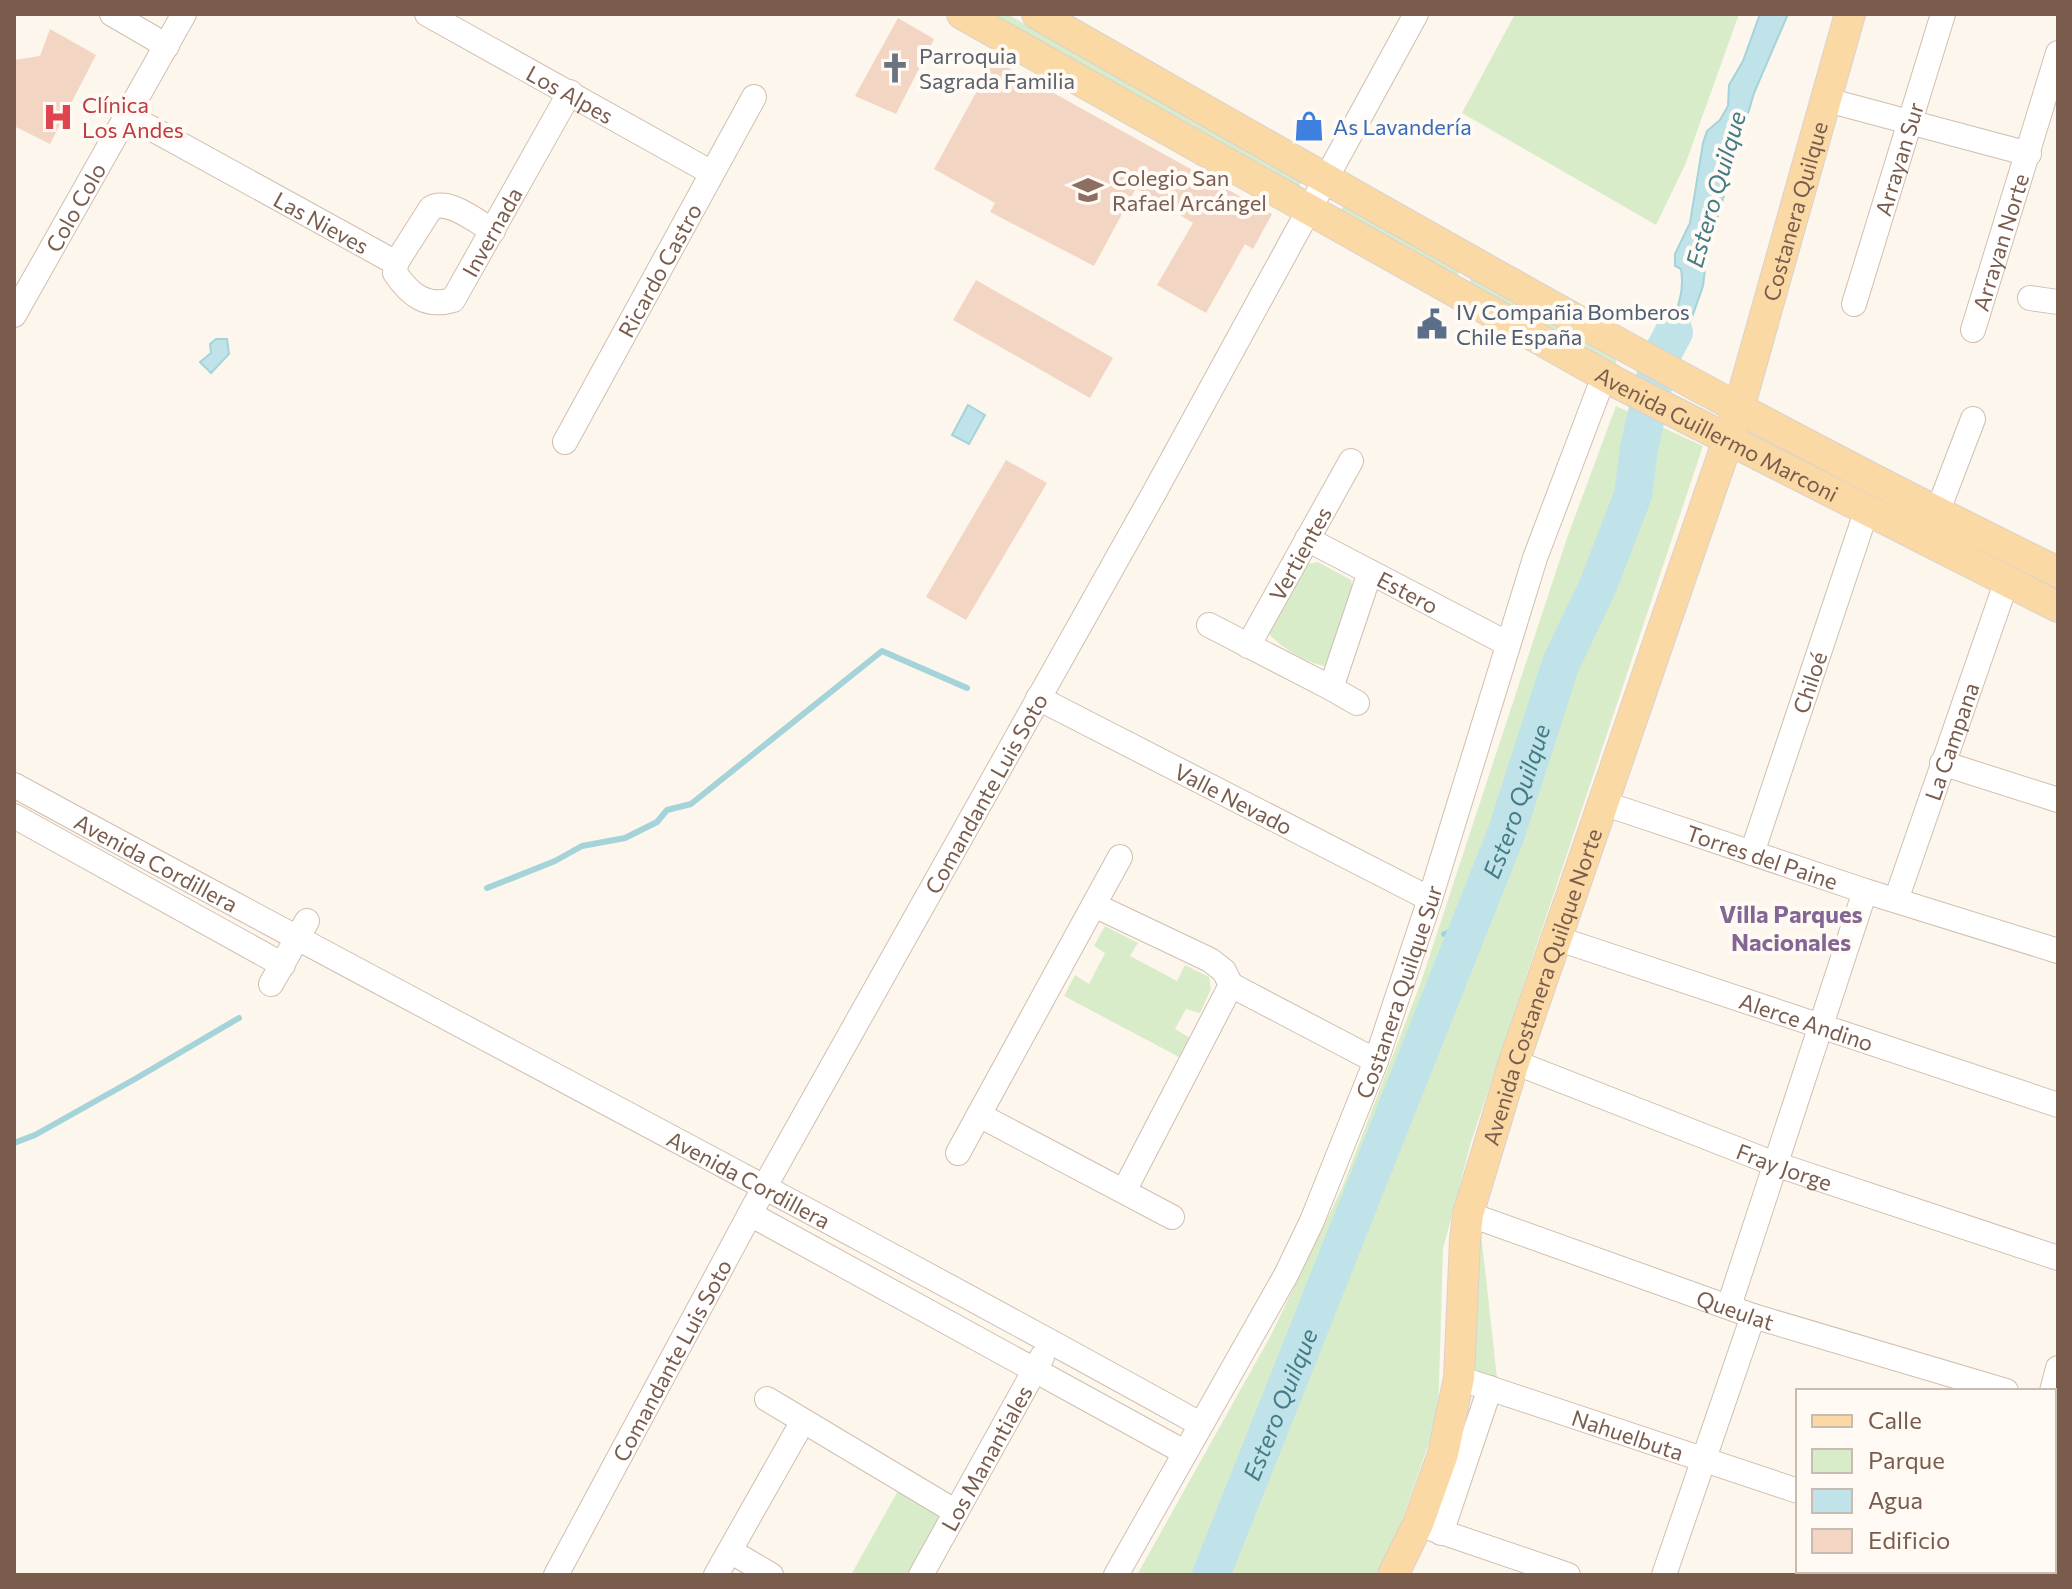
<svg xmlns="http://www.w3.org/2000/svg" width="2072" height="1589" font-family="Commissioner,sans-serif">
  <rect width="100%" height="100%" fill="#fdf6ec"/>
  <path fill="#d8ecc9" d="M981,14H1007L1302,181L1296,192Z
    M1515,14H1739L1685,165L1656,225L1462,113Z
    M1344,205L1460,270L1455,281L1338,215Z
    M1473,275L1617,356L1615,369L1466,288Z
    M1616,406L1703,446L1471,1142L1443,1249L1438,1417L1399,1529L1376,1575H1137L1270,1337L1342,1188L1421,982L1567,538Z
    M1318,562L1351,580L1353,592L1329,666C1309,666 1282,648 1269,634L1308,564Z
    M1105,926L1138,943L1130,956L1177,981L1185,965L1209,977L1211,989L1200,1013L1186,1009L1175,1029L1190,1038L1179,1057L1064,996L1075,975L1089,984L1105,953L1094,946Z
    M1476,1230L1481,1233L1497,1378L1473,1370Z
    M899,1489L946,1515L912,1575H851Z"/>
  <path fill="#bfe3e8" stroke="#a5d3da" stroke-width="2" d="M1760,14H1788L1754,93L1707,253L1703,286L1691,320L1672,350V366L1646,350C1671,334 1686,298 1681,269L1675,266V254L1690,223L1703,143L1707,131L1720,120L1728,106L1729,85L1743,61Z
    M216,339H227L229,354L211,373L200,362L211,353L210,344Z
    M968,405L985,415L969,444L952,435Z"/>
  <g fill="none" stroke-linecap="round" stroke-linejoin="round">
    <path stroke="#a5d3da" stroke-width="6" d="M487,888L555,861L582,846L625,838L657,822L667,810L691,804L882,651L967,688
      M1444,934L1469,926
      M14,1143L35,1135L135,1079L239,1018"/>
    <path stroke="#bfe3e8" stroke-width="38" id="s1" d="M1211,1575L1506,834L1561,663L1597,588L1633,495L1639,448L1659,360L1674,332"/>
  </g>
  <path fill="#f3d5c3" d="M898,18L934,39L896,114L855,96Z
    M50,29L96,55L50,144L14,126V60L40,56Z
    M994,60L1272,214L1253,249L1245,244L1206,313L1157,285L1193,223L1136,188L1094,266L990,212L995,203L934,169Z
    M976,280L1113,358L1090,398L953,320Z
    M1006,460L1047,483L966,620L926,597Z"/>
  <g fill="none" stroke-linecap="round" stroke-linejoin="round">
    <g stroke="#d1beb0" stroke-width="26">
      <g id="minor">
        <path d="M112,14L167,46"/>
        <path id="s2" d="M427,14L712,173"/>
        <path d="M1827,100L2029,154"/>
        <path id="s3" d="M127,115L396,263L431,208C449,198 477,222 493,231"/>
        <path id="s4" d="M396,263L395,273C410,295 426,308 453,300L570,92"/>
        <path d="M2030,298L2058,302"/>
        <path id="s5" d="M1854,304L1943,14"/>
        <path id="s6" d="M14,315L184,14"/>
        <path id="s7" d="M1973,330L2058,53"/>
        <path id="s8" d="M565,442L754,97"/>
        <path d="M1937,513L1973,419"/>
        <path id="s9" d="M1307,539L1508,644"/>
        <path d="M1209,625L1331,688L1370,572"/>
        <path id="s10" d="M1248,646L1351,461"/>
        <path d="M1331,688L1357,703"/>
        <path id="s11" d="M1038,698L1430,899"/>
        <path d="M1942,763L2058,800"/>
        <path id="s12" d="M14,785C408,1000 807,1206 1200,1424"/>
        <path id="s13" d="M1603,803L1865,891L2058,951"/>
        <path d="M14,816L283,965"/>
        <path id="s14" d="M1752,853L1866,512"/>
        <path id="s15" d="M1896,900L2006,583"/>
        <path d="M1094,905L1210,960L1224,971L1231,985"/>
        <path id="s16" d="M1556,938L2058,1105"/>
        <path d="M271,984L307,921"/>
        <path id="s17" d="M1514,1062L1775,1164L2058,1258"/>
        <path d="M979,1115L1172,1217"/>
        <path d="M958,1153L1120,857"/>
        <path d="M1124,1191L1231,985L1376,1061"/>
        <path d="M750,1214L1184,1452"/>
        <path id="s18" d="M1468,1214L1753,1316L2006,1391"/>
        <path d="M1729,1306L1865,891"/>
        <path id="s19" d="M1459,1378L1798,1491"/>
        <path d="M2052,1391L2058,1368"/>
        <path d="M767,1399L956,1512"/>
        <path d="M1418,1524L1568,1575"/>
        <path d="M1441,1533L1490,1388"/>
        <path d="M730,1551L771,1575"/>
        <path id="s20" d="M556,1575L765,1186L1154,493L1416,14"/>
        <path d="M716,1575L803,1421"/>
        <path id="s21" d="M921,1575L1042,1357"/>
        <path id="s22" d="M1116,1575L1286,1275L1312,1221L1376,1061L1430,899L1535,558L1604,376"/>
        <path d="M1664,1575L1753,1316"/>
        <path d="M2017,1575L2018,1571"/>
      </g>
    </g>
    <g stroke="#dad1cd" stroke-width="32">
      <g id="major">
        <path id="s23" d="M962,14L1619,384L2058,607"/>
        <path d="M1037,14C1374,206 1709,402 2058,572"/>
        <path id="s24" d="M1393,1575L1418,1524L1443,1454L1459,1378L1465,1240L1468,1214L1514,1062L1739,408L1850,14"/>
      </g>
    </g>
    <use href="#minor" stroke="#fff" stroke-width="24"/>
    <use href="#major" stroke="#fbd9a5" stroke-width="30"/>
  </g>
  <defs>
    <g id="church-bare" transform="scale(2.4)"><path d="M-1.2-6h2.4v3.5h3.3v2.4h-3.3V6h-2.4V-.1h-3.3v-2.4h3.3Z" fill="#6b7280" stroke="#fffaf3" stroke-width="2.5" paint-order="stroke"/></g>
    <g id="hospital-bare" transform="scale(2.4)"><path d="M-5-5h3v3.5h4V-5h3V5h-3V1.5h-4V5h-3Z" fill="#e0444e" stroke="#fffaf3" stroke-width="2.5" paint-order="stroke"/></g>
    <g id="shop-bare" transform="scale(2.4)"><path d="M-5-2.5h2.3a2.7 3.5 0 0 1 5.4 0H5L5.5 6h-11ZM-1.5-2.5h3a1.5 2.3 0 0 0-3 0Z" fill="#3f7fe0" stroke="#fffaf3" stroke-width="2.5" paint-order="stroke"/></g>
    <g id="school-bare" transform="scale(2.4)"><path d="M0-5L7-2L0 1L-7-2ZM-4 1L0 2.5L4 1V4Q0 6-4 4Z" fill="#8d6e63" stroke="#fffaf3" stroke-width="2.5" paint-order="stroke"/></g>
    <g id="civic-bare" transform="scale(2.4)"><path d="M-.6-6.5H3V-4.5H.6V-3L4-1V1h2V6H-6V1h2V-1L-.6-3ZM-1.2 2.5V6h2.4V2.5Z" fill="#5c6f8a" stroke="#fffaf3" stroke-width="2.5" paint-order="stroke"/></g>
  </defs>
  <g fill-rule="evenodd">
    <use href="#church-bare" x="895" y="68"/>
    <use href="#hospital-bare" x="58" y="117"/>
    <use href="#shop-bare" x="1309" y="126"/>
    <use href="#school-bare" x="1088" y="190"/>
    <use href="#civic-bare" x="1432" y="324"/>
  </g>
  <g text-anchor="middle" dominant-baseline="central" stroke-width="8" stroke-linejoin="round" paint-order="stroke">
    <g font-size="22" fill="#5b616d" stroke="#fffaf3" text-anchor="start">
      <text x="919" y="55">Parroquia<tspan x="919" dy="25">Sagrada Familia</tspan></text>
    </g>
    <g font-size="22" fill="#7a5c4d" stroke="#fffaf3">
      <text stroke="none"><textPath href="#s2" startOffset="164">Los Alpes</textPath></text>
      <text stroke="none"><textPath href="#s5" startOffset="152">Arrayan Sur</textPath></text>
      <text stroke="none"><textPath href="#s6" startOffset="124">Colo Colo</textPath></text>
      <text stroke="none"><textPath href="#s24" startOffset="1428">Costanera Quilque</textPath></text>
      <text stroke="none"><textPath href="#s3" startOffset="222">Las Nieves</textPath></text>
      <text stroke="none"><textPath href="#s4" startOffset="158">Invernada</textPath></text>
      <text stroke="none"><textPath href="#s7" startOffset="92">Arrayan Norte</textPath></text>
      <text stroke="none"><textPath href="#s8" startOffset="196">Ricardo Castro</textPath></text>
      <text stroke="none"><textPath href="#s23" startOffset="864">Avenida Guillermo Marconi</textPath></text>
      <text stroke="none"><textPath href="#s10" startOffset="106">Vertientes</textPath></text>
      <text stroke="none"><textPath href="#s9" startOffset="114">Estero</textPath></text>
      <text stroke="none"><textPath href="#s14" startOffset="180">Chiloé</textPath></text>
      <text stroke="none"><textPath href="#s15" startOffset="168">La Campana</textPath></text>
      <text stroke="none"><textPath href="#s20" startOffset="892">Comandante Luis Soto</textPath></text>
      <text stroke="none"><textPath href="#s11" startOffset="220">Valle Nevado</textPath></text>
      <text stroke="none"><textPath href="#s13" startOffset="168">Torres del Paine</textPath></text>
      <text stroke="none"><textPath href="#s12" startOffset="162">Avenida Cordillera</textPath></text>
      <text stroke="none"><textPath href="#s24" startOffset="612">Avenida Costanera Quilque Norte</textPath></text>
      <text stroke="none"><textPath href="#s22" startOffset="650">Costanera Quilque Sur</textPath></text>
      <text stroke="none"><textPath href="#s16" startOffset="264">Alerce Andino</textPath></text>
      <text stroke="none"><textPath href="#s17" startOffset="290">Fray Jorge</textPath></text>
      <text stroke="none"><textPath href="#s12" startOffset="834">Avenida Cordillera</textPath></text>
      <text stroke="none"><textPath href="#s18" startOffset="284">Queulat</textPath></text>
      <text stroke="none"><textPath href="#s20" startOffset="244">Comandante Luis Soto</textPath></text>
      <text stroke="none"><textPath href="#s19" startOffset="178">Nahuelbuta</textPath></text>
      <text stroke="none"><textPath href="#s21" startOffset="134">Los Manantiales</textPath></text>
    </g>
    <g font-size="22" fill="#be3a42" stroke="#fffaf3" text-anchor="start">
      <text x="82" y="104">Clínica<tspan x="82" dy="25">Los Andes</tspan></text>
    </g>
    <g font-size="22" fill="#366cbe" stroke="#fffaf3" text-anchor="start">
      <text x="1333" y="126">As Lavandería</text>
    </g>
    <g font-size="22" fill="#785e54" stroke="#fffaf3" text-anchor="start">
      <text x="1112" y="177">Colegio San<tspan x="1112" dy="25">Rafael Arcángel</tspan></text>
    </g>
    <g font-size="22" fill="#4e5e75" stroke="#fffaf3" text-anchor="start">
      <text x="1456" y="311">IV Compañia Bomberos<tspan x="1456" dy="25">Chile España</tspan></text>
    </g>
    <g font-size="24" font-style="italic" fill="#437c86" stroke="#fffaf3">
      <text transform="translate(1715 189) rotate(-74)">Estero Quilque</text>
      <text stroke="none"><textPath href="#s1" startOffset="832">Estero Quilque</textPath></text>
      <text stroke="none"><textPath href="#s1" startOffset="184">Estero Quilque</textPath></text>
    </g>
    <g font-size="24" font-weight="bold" fill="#846695" stroke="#fffaf3">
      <text x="1791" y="913">Villa Parques<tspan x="1791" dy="28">Nacionales</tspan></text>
    </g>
  </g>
  <rect width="2072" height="1589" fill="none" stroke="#7a5c4d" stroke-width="32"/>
  <rect x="1796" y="1389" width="260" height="184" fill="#fffaf3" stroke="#cabbb1" stroke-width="2"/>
  <rect x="1812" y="1415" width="40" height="12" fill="#fbd9a5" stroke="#cabbb1" stroke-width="2"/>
  <text x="1868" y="1429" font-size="24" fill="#7a5c4d">Calle</text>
  <rect x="1812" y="1449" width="40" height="24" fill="#d8ecc9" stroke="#cabbb1" stroke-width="2"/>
  <text x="1868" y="1469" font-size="24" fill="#7a5c4d">Parque</text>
  <rect x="1812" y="1489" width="40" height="24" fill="#bfe3e8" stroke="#cabbb1" stroke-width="2"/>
  <text x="1868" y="1509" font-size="24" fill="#7a5c4d">Agua</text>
  <rect x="1812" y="1529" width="40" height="24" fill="#f3d5c3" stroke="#cabbb1" stroke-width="2"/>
  <text x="1868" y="1549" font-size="24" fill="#7a5c4d">Edificio</text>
</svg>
